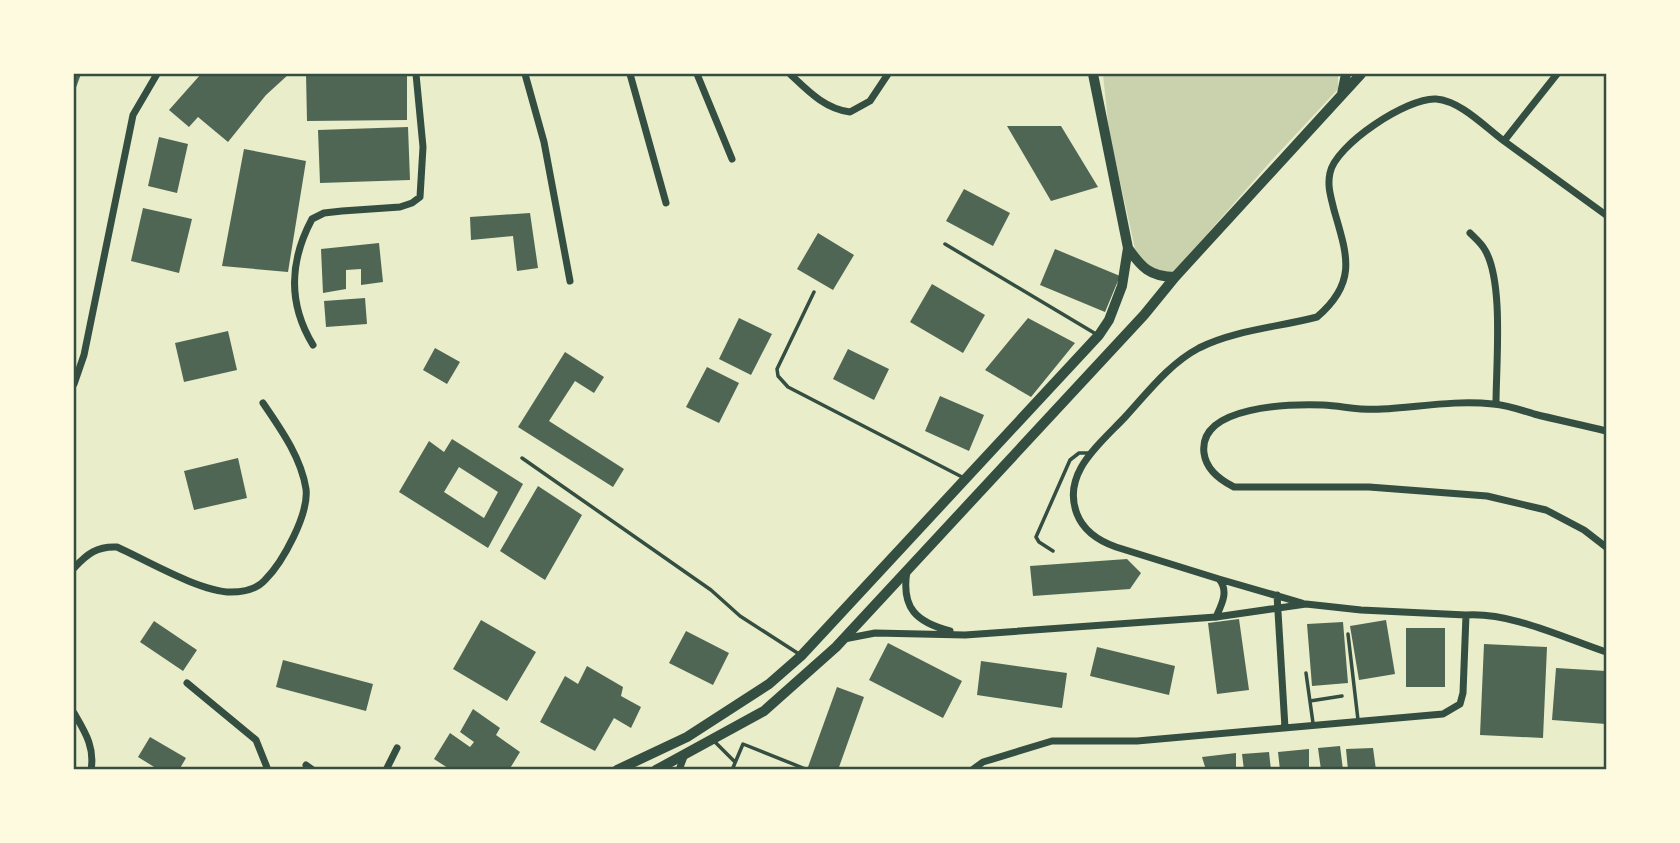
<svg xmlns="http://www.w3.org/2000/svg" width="1680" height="843" font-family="Roboto,sans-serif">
  <rect width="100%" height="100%" fill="#e9edc9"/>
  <path fill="#cad2ad" d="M1103,74H1338V89L1271,161L1173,273L1156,274L1136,253L1109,132Z"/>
  <path fill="#4f6655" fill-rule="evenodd" d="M74,74H81L74,93Z
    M201,74H289L266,95L228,142L198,117L189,127L169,110Z
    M306,74H407V120L307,121Z
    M1007,126H1061L1098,187L1051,201Z
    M408,127L410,180L320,183L318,130Z
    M159,137L188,144L177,193L148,186Z
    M244,149L306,161L288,272L222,266Z
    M964,189L1010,213L993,246L946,221Z
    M143,208L192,219L179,273L131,261Z
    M530,213L538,268L517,271L513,236L471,240L470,217Z
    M818,233L854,255L833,290L797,269Z
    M379,243L383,282L361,285V269L346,270V289L323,293L321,249Z
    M1055,249L1120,276L1105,312L1040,285Z
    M932,284L985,315L963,353L910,322Z
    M365,298L367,324L326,327L324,301Z
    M739,318L772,334L751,375L719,359Z
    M1028,318L1075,343L1031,397L985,370Z
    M228,331L237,370L184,382L175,343Z
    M435,348L460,362L447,384L423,370Z
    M848,349L889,369L874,400L833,379Z
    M565,352L604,377L594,393L575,381L549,421L624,469L613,487L518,427Z
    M707,367L739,383L719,423L686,407Z
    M940,396L984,415L969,451L925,431Z
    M452,439L523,484L488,548L399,492L429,441L444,452ZM459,467L498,492L484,518L444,492Z
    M238,458L247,498L194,510L184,471Z
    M538,486L582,515L545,580L500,551Z
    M1127,559L1141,573L1130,589L1033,596L1030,566Z
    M1239,619L1249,690L1217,694L1208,623Z
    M481,620L536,652L507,701L453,669Z
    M1386,620L1395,674L1359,680L1350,626Z
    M154,621L197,650L183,671L140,642Z
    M1343,622L1348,683L1312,686L1307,624Z
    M1406,628H1445V687H1406Z
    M686,631L729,653L713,685L669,663Z
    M888,643L962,681L943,718L869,680Z
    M1484,644L1547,647L1543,738L1480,735Z
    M1097,647L1175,666L1169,695L1090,676Z
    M283,660L373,684L366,711L276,687Z
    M981,661L1067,673L1062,708L977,695Z
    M587,666L623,687L621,696L641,707L631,728L614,718L595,751L540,722L565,676L578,684Z
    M1556,668L1606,671V724L1552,720Z
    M837,687L864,697L838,770H815L808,767Z
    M473,709L500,728L496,735L520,752L509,770H451L434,759L450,733L470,747L474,742L460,732Z
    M150,737L186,758L179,770H159L138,757Z
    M1340,746L1343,770H1321L1318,748Z
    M1373,748L1376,770H1348L1346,749Z
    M1309,749V770H1280L1278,752Z
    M1269,752L1271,770H1244L1242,754Z
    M1236,753V770H1206L1202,757Z"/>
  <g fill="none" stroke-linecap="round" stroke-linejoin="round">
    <path stroke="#344e41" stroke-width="3.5" d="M945,244L1096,334
      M814,292L777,369L778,376L788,387L964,478
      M522,458L711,590L740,616L799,654
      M1053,551L1039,542L1036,537L1070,460L1079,453H1089
      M1348,634L1358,720
      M1306,673L1313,723
      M1310,701L1342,696
      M714,741L735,762
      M732,770L743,744L808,770"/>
    <path stroke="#344e41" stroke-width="7" d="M525,74L544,142L570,281
      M630,74L666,203
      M697,74L732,159
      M790,74C808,91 825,109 850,112L870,101L888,74
      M1504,141L1606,215
      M1470,233C1475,238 1482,244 1485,250C1504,282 1496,365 1496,404
      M313,345C288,304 289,262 312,219L324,213L342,211L400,207L412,203L420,197L423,147L416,74
      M74,384L84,355L133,115L157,74
      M1606,431C1582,425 1558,420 1534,414C1521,410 1507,405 1493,404C1455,400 1419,407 1382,409C1362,411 1343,406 1323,405C1292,404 1198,405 1204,453C1206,469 1220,480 1234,487H1369L1487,496L1546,510L1584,530L1606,547
      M74,568C87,554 97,546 117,547C146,560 200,592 231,592C243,592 257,589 265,580C283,562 309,514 306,489C301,457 280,428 263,403
      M907,571C901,608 916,622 950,631
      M1219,579L1302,603
      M1277,595L1285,728
      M1216,617C1222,604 1229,591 1219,579L1116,547C1099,541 1084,532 1077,514C1061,473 1100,444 1126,416C1148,392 1169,364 1199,348C1235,330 1279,327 1317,317C1358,282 1347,255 1334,210C1331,197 1327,186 1330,173C1335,145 1408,97 1436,99C1461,101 1485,127 1504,141L1557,74
      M844,639L875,633L965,635L1216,617L1306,604L1361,610L1466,615C1511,612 1564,638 1606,652
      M187,683L256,740L268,770
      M74,713C85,732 95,747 91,770
      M306,765L313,770
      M386,770L397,748
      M679,770L685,754
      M972,770L983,762L1052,741H1137L1443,714L1460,704L1463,693L1466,615"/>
    <path stroke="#344e41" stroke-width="10" d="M1342,94L1346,74
      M1128,248C1141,267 1150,277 1175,277
      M617,770L687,737L769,684L801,656L1099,335L1109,320L1122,286L1128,248L1093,74
      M656,770L764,711L836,647L1144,315L1175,277L1361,74"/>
  </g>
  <rect width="1680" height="843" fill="none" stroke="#fefae0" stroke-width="150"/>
  <rect x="75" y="75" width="1530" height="693" fill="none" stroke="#344e41" stroke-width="2.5"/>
</svg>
